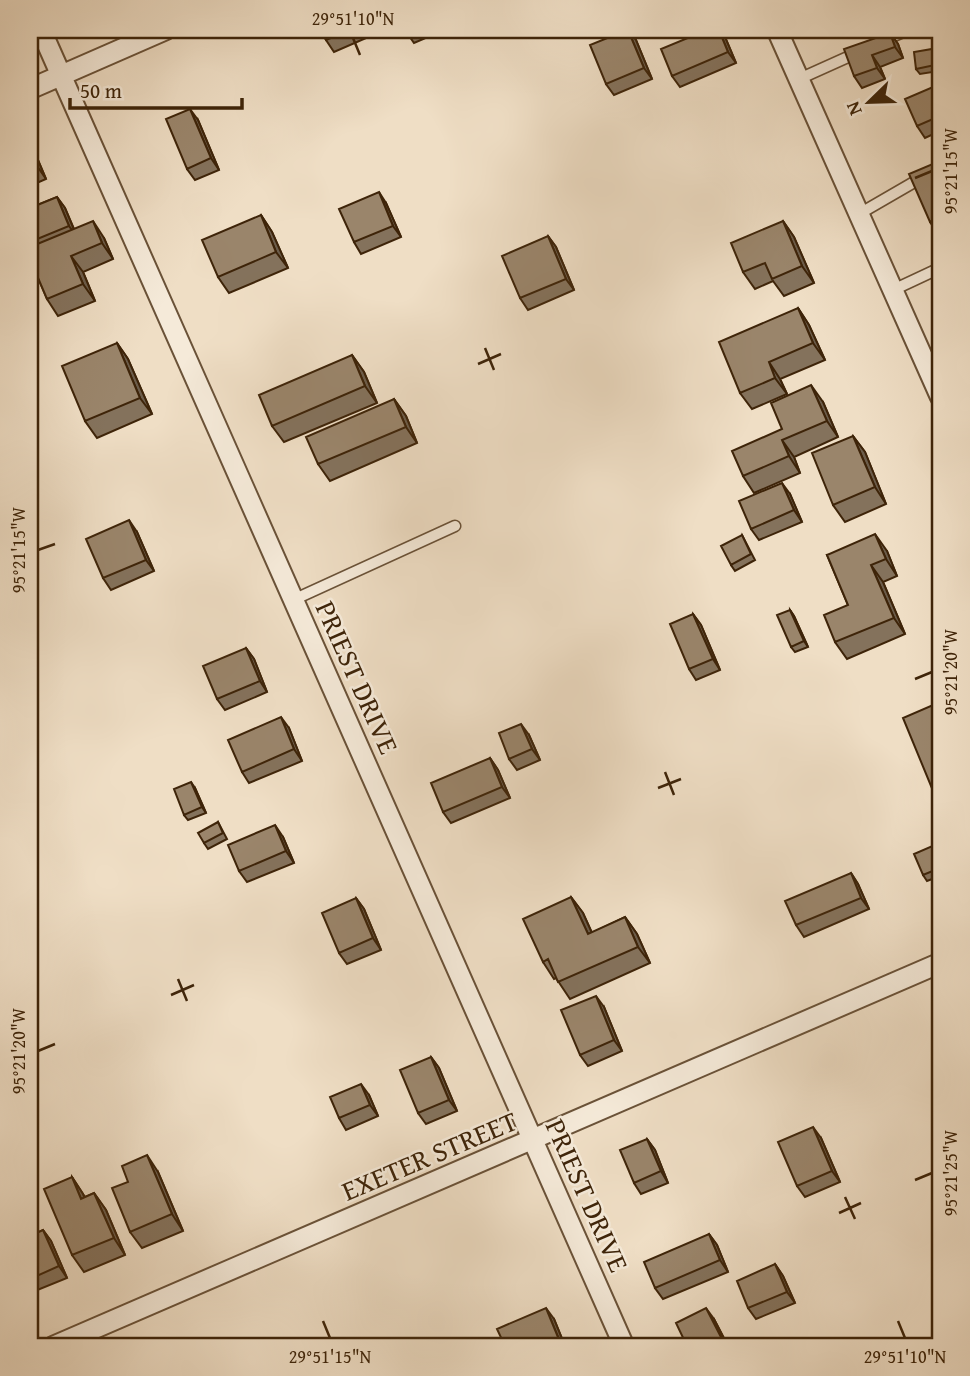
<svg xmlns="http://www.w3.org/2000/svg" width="970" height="1376" font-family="'Gentium Book Plus',serif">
  <rect width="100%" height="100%" fill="#efdec5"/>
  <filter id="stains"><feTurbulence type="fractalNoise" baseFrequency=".00286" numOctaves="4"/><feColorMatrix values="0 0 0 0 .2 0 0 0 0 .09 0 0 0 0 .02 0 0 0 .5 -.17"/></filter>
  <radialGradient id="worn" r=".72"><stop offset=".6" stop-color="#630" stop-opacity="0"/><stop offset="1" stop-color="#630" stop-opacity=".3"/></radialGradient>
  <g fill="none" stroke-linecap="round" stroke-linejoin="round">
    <g stroke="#6a5238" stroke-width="13">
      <path id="service" d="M882,41L908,30
        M799,79L859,52
        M859,214L916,181L940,172
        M893,290L940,268
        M293,600L455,526"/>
    </g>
    <g stroke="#6a5238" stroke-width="23">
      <path id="minor" d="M41,30L624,1346
        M777,30L940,396
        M30,89L165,30
        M54,1346L940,963"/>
    </g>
    <use href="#service" stroke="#f5ead9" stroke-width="10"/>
    <use href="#minor" stroke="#f5ead9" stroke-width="19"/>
  </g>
  <path fill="#84725c" stroke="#3e2409" stroke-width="2" d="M321,30H379L380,32L334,52L326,40Z
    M405,30H444L414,43Z
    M628,30L636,40L652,79L614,95L606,84Z
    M890,33L898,44L903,58L880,67L885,79L862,88L854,76Z
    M725,37L736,63L680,87L672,76Z
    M932,49L936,54L939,71L920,74L916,69Z
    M940,84V131L925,138L917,126Z
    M198,120L219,170L195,180L187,169Z
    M30,146L35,153L46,179L30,186Z
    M940,171V237L930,222Z
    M57,197L65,208L74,229L104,238L113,259L83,272L95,301L58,316L47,299L30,259V208Z
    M386,203L401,237L361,254L354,242Z
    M261,215L272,232L288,268L229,293L218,277Z
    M783,221L794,237L814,283L784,296L773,281L755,289L743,272Z
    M548,236L556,247L574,290L528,310L520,298Z
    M798,308L809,325L825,360L780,379L787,394L752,409L740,393Z
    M117,343L128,359L152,414L97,438L85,421Z
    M352,355L364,372L377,403L284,442L272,426Z
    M394,399L406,416L417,443L330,481L318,464Z
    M823,402L838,437L794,457L800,473L754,493L743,476L782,429Z
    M853,436L865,452L886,504L845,522L833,505Z
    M790,494L802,522L759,540L751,529Z
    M137,532L154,571L111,590L103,578Z
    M742,535L755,560L735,571L731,565Z
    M887,551L897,576L883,582L905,634L847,659L835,642L848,605L827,555Z
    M790,610L794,616L808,647L795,652L791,647Z
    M693,614L701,625L720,670L696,680L689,669Z
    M246,648L254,659L267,692L225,710L217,699Z
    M289,728L302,761L249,783L242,772Z
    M529,735L540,760L517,770L509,759Z
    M490,758L498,770L510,798L451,823L443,812Z
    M195,788L206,813L188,820L184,815Z
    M218,822L227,839L208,849L204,843Z
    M283,837L294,863L247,882L239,871Z
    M937,844L940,849V876L927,881L923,875Z
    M851,873L858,884L869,909L804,937L796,925Z
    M571,897L583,913L592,933L625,917L637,934L650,963L570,999L556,978L554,979L543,962Z
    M356,898L364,909L381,950L347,964L339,953Z
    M604,1007L622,1051L588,1066L580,1055Z
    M431,1057L439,1068L457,1111L426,1124L418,1113Z
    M369,1095L378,1116L346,1130L339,1118Z
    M821,1138L840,1182L805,1197L797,1186Z
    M647,1139L655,1150L668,1183L641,1194L634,1183Z
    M158,1172L183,1231L142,1248L130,1232Z
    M72,1177L85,1197L94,1193L106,1210L125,1255L84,1272L72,1255Z
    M43,1230L51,1241L67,1278L30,1293V1236Z
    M709,1234L717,1245L728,1272L663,1299L655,1288Z
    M775,1264L783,1276L795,1303L756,1319L748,1308Z
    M554,1319L565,1346H505Z
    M714,1319L728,1346H687Z"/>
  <path fill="#6c5d4b" stroke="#3e2409" stroke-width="2" d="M628,30L636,40L652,79L644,68Z
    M719,30H720L725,37L736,63L728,52Z
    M890,33L898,44L903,58L895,47Z
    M932,49L936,54L939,71L935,65Z
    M872,55L880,67L885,79L877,68Z
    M190,109L198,120L219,170L211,158Z
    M30,146L35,153L46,179L35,163L30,151Z
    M379,192L386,203L401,237L393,226Z
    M57,197L65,208L77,237L69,226Z
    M261,215L272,232L288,268L276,252Z
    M93,221L104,238L113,259L102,243Z
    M783,221L794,237L814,283L802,266Z
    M548,236L556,247L574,290L566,279Z
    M71,256L83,272L95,301L83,284Z
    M798,308L809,325L825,360L813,343Z
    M117,343L128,359L152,414L140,398Z
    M352,355L364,372L377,403L365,386Z
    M769,362L780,379L787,394L775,378Z
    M811,385L823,402L838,437L827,421Z
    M394,399L406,416L417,443L406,427Z
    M853,436L865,452L886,504L875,487Z
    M782,440L794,457L800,473L789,456Z
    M782,483L790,494L802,522L794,510Z
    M129,520L137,532L154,571L146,560Z
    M875,534L887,551L897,576L886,559Z
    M871,565L883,582L905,634L894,618Z
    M790,610L794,616L808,647L804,641Z
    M693,614L701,625L720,670L713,659Z
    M246,648L254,659L267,692L260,681Z
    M281,717L289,728L302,761L294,749Z
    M521,724L529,735L540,760L532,749Z
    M490,758L498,770L510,798L502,787Z
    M191,782L195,788L206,813L202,807Z
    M275,825L283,837L294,863L286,851Z
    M851,873L858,884L869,909L861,898Z
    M571,897L583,913L600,951L588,934Z
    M356,898L364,909L381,950L373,938Z
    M625,917L637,934L650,963L638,947Z
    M596,996L604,1007L622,1051L614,1040Z
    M431,1057L439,1068L457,1111L449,1100Z
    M361,1084L369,1095L378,1116L370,1105Z
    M813,1127L821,1138L840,1182L832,1171Z
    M647,1139L655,1150L668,1183L661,1171Z
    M147,1155L158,1172L183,1231L172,1214Z
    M72,1177L83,1194L92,1215L81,1199Z
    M94,1193L106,1210L125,1255L114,1238Z
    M43,1230L51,1241L67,1278L59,1266Z
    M709,1234L717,1245L728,1272L720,1260Z
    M775,1264L783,1276L795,1303L787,1292Z
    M546,1308L554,1319L565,1346H564L560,1342Z
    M706,1308L714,1319L728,1346H726L723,1341Z"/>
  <path fill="#9a856b" stroke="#3e2409" stroke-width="2" d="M321,30H351L326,40Z
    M627,30H628L644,68L606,84L590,45Z
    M707,30H719L728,52L672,76L661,49Z
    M890,33L895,47L872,55L877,68L854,76L844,49Z
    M932,49L935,65L916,69L914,52Z
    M940,84V116L917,126L905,99Z
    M190,109L211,158L187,169L166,119Z
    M30,151L35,163L30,165Z
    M935,163L939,174H940V218L930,222L909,174Z
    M379,192L393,226L354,242L339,209Z
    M57,197L69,226L30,242V208Z
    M261,215L276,252L218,277L202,240Z
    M93,221L102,243L71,256L83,284L47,299L30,259V247Z
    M783,221L802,266L772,279L765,263L743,272L731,243Z
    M548,236L566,279L520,298L502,256Z
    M798,308L813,343L769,362L775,378L740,393L719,342Z
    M117,343L140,398L85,421L62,366Z
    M352,355L365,386L272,426L259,395Z
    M811,385L827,421L782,440L789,456L743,476L732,451L782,429L771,403Z
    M394,399L406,427L318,464L306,437Z
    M853,436L875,487L833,505L812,453Z
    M782,483L794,510L751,529L739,501Z
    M129,520L146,560L103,578L86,539Z
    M875,534L886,559L871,565L894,618L835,642L824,615L848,605L827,555Z
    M742,535L751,554L731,565L721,546Z
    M790,610L804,641L791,647L777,615Z
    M693,614L713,659L689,669L670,624Z
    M246,648L260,681L217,699L203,666Z
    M940,702V796L936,798L903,718Z
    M281,717L294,749L242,772L228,740Z
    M521,724L532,749L509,759L499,733Z
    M490,758L502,787L443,812L431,783Z
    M191,782L202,807L184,815L174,789Z
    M218,822L223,833L204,843L198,833Z
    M275,825L286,851L239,871L228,845Z
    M937,844L940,852V868L923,875L914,854Z
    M851,873L861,898L796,925L785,901Z
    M571,897L588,934L625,917L638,947L558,982L548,959L543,962L523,919Z
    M356,898L373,938L339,953L322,913Z
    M596,996L614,1040L580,1055L561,1010Z
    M431,1057L449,1100L418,1113L400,1070Z
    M361,1084L370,1105L339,1118L330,1097Z
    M813,1127L832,1171L797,1186L778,1142Z
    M647,1139L661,1171L634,1183L620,1150Z
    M147,1155L172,1214L130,1232L112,1188L128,1182L122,1166Z
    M72,1177L81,1199L94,1193L114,1238L72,1255L44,1189Z
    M43,1230L59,1266L30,1279V1236Z
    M709,1234L720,1260L655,1288L644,1262Z
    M775,1264L787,1292L748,1308L737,1281Z
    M546,1308L560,1342L549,1346H505L497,1329Z
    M706,1308L723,1341L712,1346H687L676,1323Z"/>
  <path fill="none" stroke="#3e2409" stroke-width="2.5" d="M353,38L360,55M915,178L932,171M485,348L494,370M478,364L501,354M38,550L55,544M915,679L932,672M665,772L674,795M658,788L681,779M178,979L187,1001M171,995L194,985M38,1051L55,1044M915,1180L932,1173M845,1197L855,1219M839,1213L861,1203M323,1321L330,1338M898,1321L905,1338"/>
  <g text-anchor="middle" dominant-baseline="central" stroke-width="5" stroke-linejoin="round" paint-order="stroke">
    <g font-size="28" fill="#3e2409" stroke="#f5ead9">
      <text transform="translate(358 677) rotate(66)">PRIEST DRIVE</text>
      <text transform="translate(429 1155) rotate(-23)">EXETER STREET</text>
      <text transform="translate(588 1195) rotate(66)">PRIEST DRIVE</text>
    </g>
  </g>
  <rect width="970" height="1376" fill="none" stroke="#efdec5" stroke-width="77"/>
  <g transform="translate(869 102) rotate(247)" stroke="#f5ead9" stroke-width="5" paint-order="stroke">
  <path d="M0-5L12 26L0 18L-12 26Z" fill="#3e2409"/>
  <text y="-10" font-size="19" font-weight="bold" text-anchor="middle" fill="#3e2409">N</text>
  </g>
  <path d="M70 98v10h172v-10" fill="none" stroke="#3e2409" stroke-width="3.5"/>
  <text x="80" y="98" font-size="21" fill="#3e2409" stroke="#f5ead9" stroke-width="5" paint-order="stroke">50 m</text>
  <rect x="38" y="38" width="894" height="1300" fill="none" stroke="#3e2409" stroke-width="2.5"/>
  <g font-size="18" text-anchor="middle" fill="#3e2409">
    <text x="353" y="25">29°51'10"N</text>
    <text transform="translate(951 171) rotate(-90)" y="6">95°21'15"W</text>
    <text transform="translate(19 550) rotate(-90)" y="6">95°21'15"W</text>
    <text transform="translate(951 672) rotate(-90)" y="6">95°21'20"W</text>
    <text transform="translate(19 1051) rotate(-90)" y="6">95°21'20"W</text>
    <text transform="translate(951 1173) rotate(-90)" y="6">95°21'25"W</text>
    <text x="330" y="1363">29°51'15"N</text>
    <text x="905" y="1363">29°51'10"N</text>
  </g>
  <rect width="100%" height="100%" filter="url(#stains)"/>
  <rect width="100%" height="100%" fill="url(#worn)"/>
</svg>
